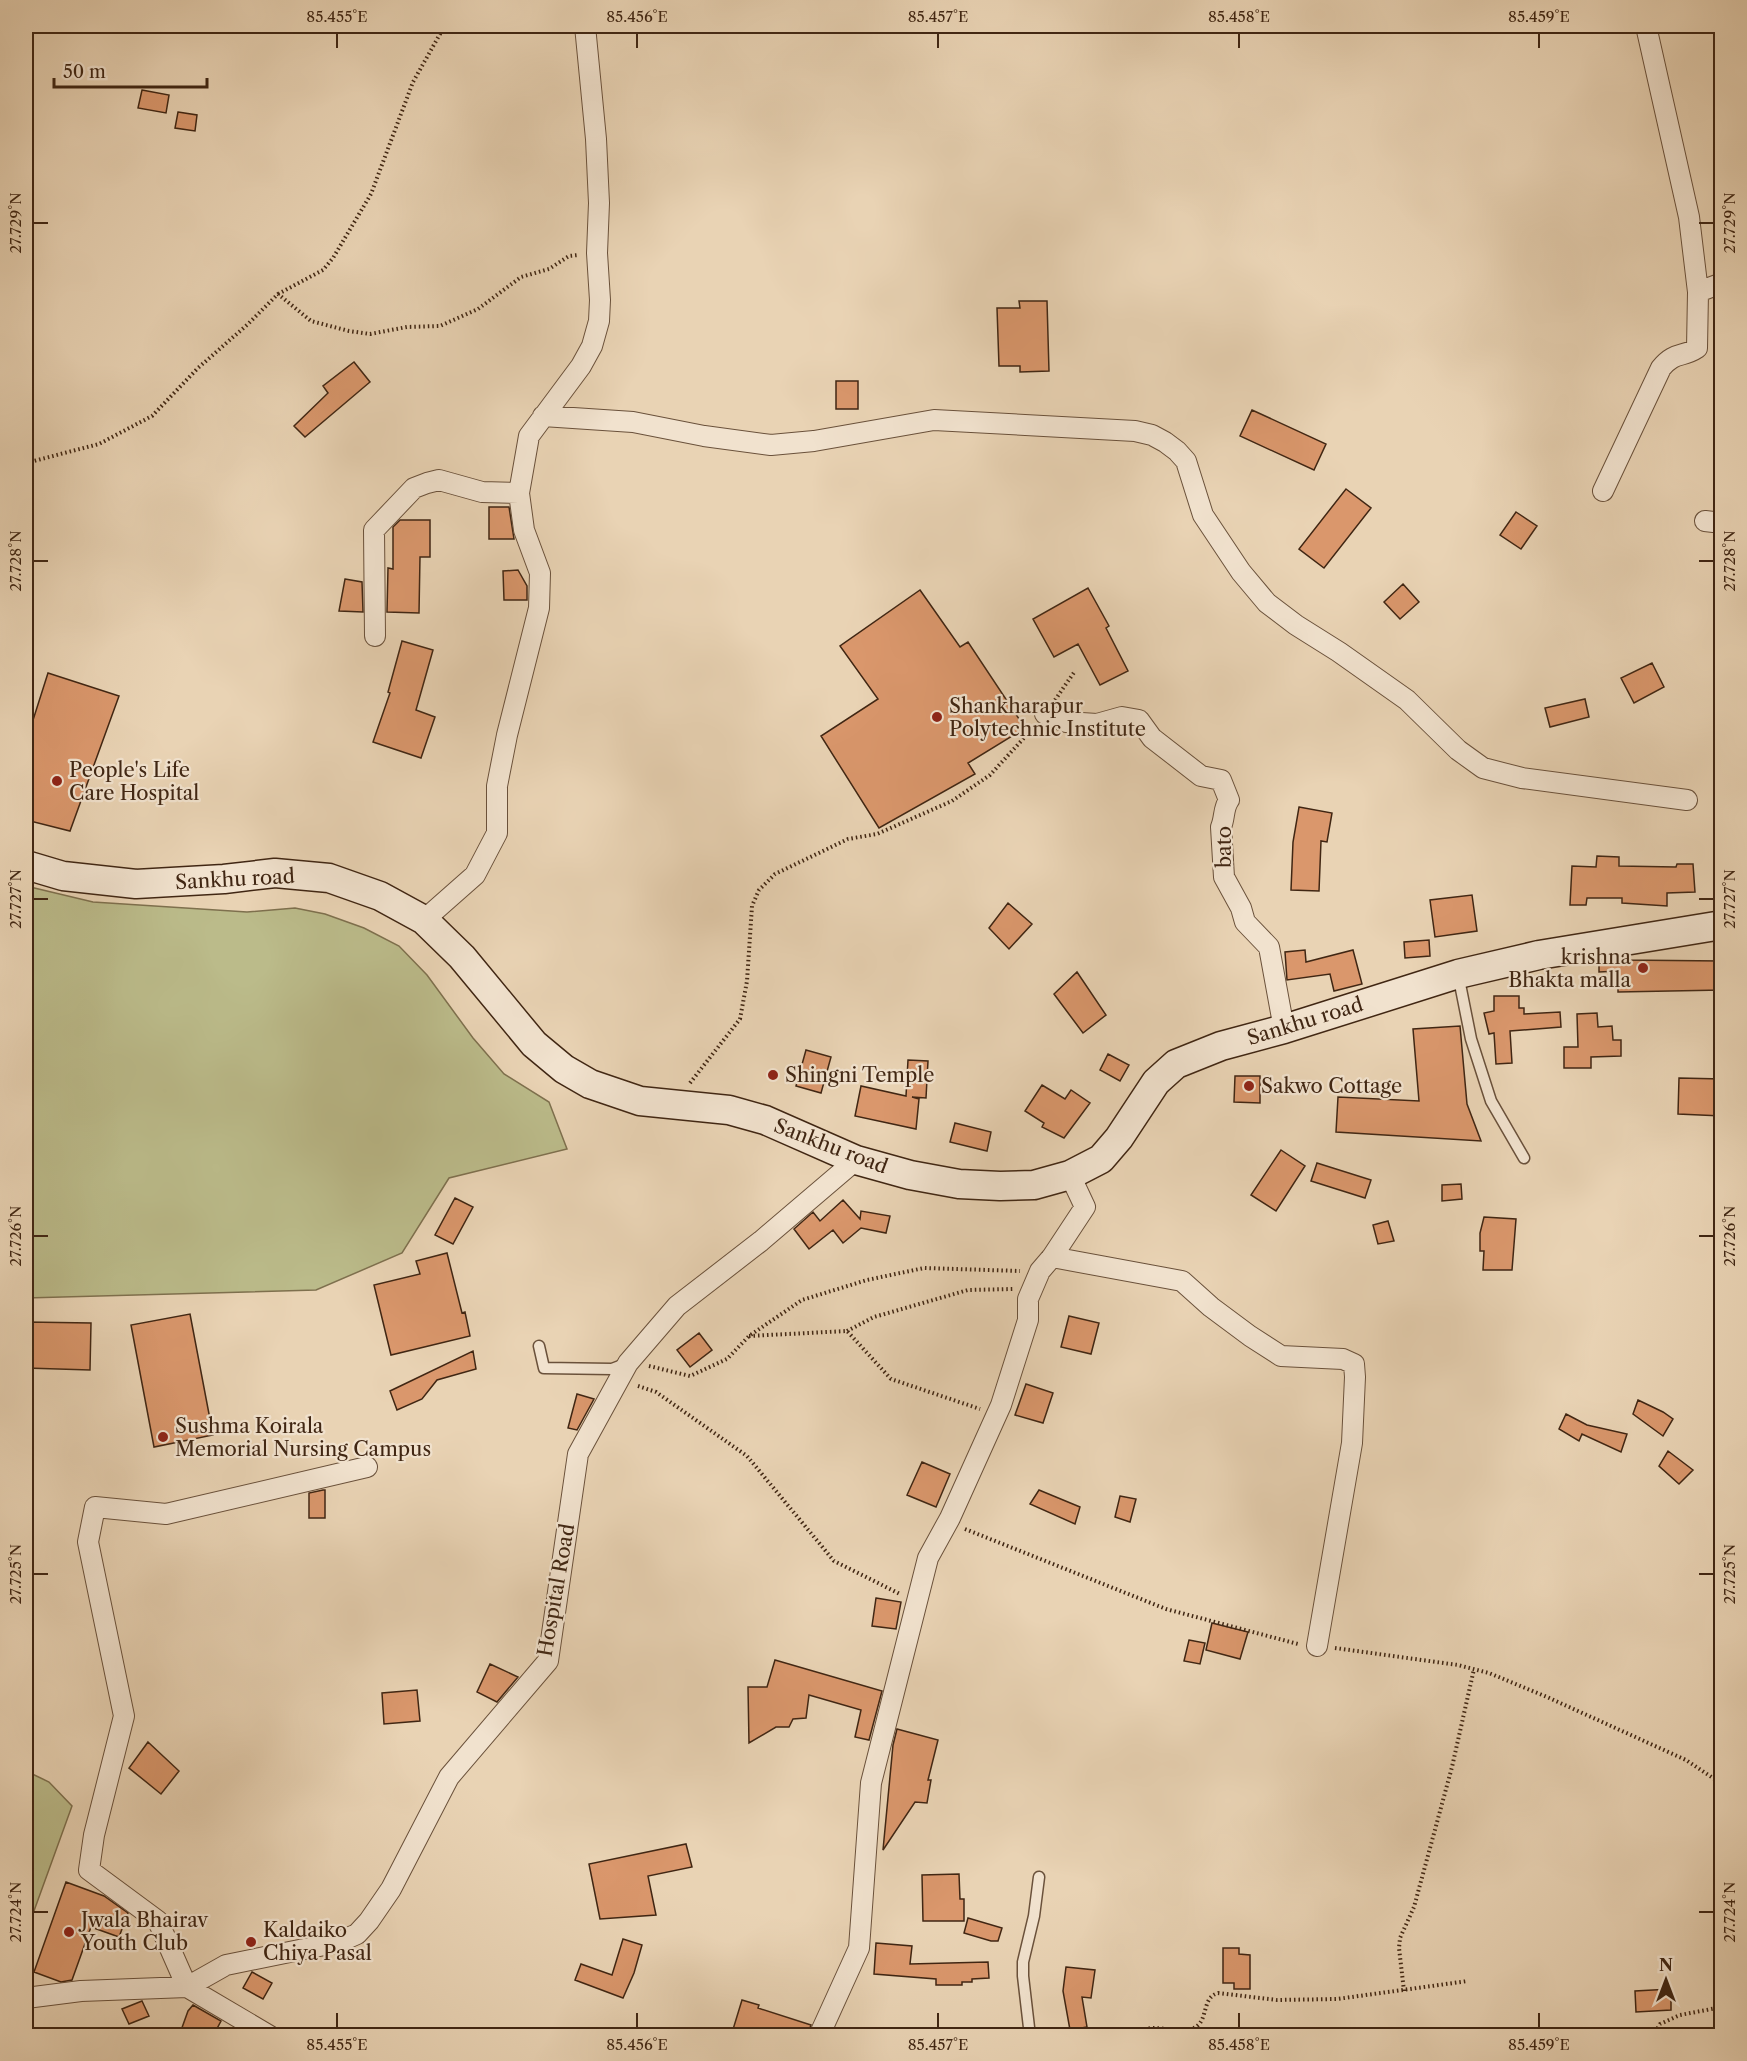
<svg xmlns="http://www.w3.org/2000/svg" width="1747" height="2061" font-family="'Libre Caslon Text',serif">
  <rect width="100%" height="100%" fill="#e9d3b4"/>
  <filter id="stains"><feTurbulence type="fractalNoise" baseFrequency=".00333" numOctaves="4"/><feColorMatrix values="0 0 0 0 .2 0 0 0 0 .09 0 0 0 0 .02 0 0 0 .5 -.17"/></filter>
  <radialGradient id="worn" r=".72"><stop offset=".6" stop-color="#630" stop-opacity="0"/><stop offset="1" stop-color="#630" stop-opacity=".3"/></radialGradient>
  <path fill="#bbbb8a" stroke="#7e704e" stroke-width="1.5" d="M26,886L93,902L247,912L295,908L325,914L364,928L399,946L427,975L473,1038L504,1074L549,1102L567,1149L449,1178L402,1253L316,1290L26,1298Z
    M26,1771L49,1782L72,1806L26,1933Z"/>
  <path fill="#da976c" stroke="#402613" stroke-width="1.5" d="M142,90L169,95L166,113L138,108Z
    M178,112L197,115L195,131L175,128Z
    M1019,301H1047L1049,371L1020,372V366H999L997,308H1020Z
    M354,362L370,382L305,437L294,426L328,393L323,386Z
    M836,381H858V409H836Z
    M1252,410L1326,444L1314,470L1240,436Z
    M1346,489L1371,508L1324,568L1299,549Z
    M489,507H509L514,539H489Z
    M1516,512L1537,526L1521,549L1500,535Z
    M400,520H430V557H420L419,613L387,612L388,568L393,569V527Z
    M518,570L527,586V600H504L503,571Z
    M345,579L362,582L363,612L339,611Z
    M1403,584L1419,602L1400,619L1384,602Z
    M1088,588L1109,626L1106,628L1128,671L1100,685L1078,644L1054,657L1033,619Z
    M920,590L960,647L968,642L1025,728L968,763L975,774L879,828L821,736L878,699L840,646Z
    M402,641L433,650L416,710L435,717L421,758L373,742L390,693L388,692Z
    M1652,663L1664,687L1634,703L1621,678Z
    M48,673L119,696L70,831L26,820V742Z
    M1585,699L1589,717L1550,727L1545,708Z
    M1299,807L1332,813L1327,842L1321,841L1319,891L1291,890L1293,842Z
    M1597,856L1619,857V866L1676,867L1677,864H1693L1695,892L1667,893V906L1622,903V898H1587L1586,905H1570L1572,866L1596,867Z
    M1472,895L1477,931L1435,937L1430,900Z
    M1008,903L1032,924L1009,949L989,928Z
    M1429,940L1430,956L1405,958L1404,942Z
    M1305,950L1306,962L1353,950L1362,984L1334,991L1330,974L1287,980L1285,952Z
    M1622,958V960L1722,961V990L1618,992V971L1599,972V962Z
    M1077,972L1106,1015L1083,1033L1054,994Z
    M1494,996H1519V1008H1524V1014L1560,1012L1561,1027L1510,1031L1512,1063L1496,1064L1494,1033L1489,1034L1484,1013L1494,1011Z
    M1597,1013L1598,1027L1612,1026L1613,1040H1621V1056L1591,1057V1068H1564V1047H1578L1577,1014Z
    M1460,1026L1467,1104L1481,1141L1336,1132L1338,1097L1419,1101L1413,1029Z
    M806,1050L831,1057L821,1093L796,1086Z
    M1108,1054L1129,1065L1120,1081L1100,1070Z
    M908,1060L928,1061L926,1098L912,1097L919,1099L916,1129L855,1116L861,1086L906,1096Z
    M1235,1076H1260V1103L1234,1102Z
    M1679,1078L1722,1079V1116L1678,1114Z
    M1042,1085L1065,1099L1071,1090L1090,1103L1064,1138L1042,1127L1044,1123L1025,1111Z
    M955,1123L991,1132L987,1151L950,1142Z
    M1281,1150L1305,1166L1276,1211L1251,1195Z
    M1317,1163L1371,1180L1365,1198L1311,1181Z
    M1461,1184L1462,1199L1442,1201V1185Z
    M455,1198L473,1207L453,1244L435,1235Z
    M843,1200L860,1219L861,1211L890,1216L886,1233L861,1228L843,1243L833,1230L809,1249L794,1229L813,1212L820,1221Z
    M1484,1217L1516,1219L1512,1270H1483L1484,1251H1480V1233Z
    M1388,1221L1394,1241L1378,1244L1373,1225Z
    M447,1253L462,1313L465,1312L470,1336L391,1355L374,1285L420,1274L416,1261Z
    M190,1314L213,1435L154,1447L131,1325Z
    M1069,1316L1099,1323L1091,1354L1061,1347Z
    M26,1322L91,1323L90,1370L26,1368Z
    M699,1333L712,1350L690,1367L677,1350Z
    M473,1351L476,1369L437,1380L422,1399L397,1410L390,1391Z
    M1026,1384L1053,1393L1043,1423L1015,1415Z
    M577,1394L594,1399L577,1430L568,1428Z
    M1638,1400L1663,1412L1673,1419L1663,1436L1633,1414Z
    M1566,1414L1587,1425L1627,1434L1621,1452L1582,1434L1579,1441L1559,1429Z
    M1668,1451L1693,1470L1679,1484L1659,1466Z
    M922,1462L950,1474L936,1507L907,1495Z
    M323,1490H325V1518H309V1493Z
    M1039,1490L1080,1507L1075,1524L1030,1504Z
    M1120,1496L1136,1499L1130,1522L1115,1517Z
    M876,1598L901,1602L896,1629L872,1626Z
    M1212,1623L1248,1632L1240,1659L1206,1650Z
    M1189,1640L1205,1643L1200,1664L1184,1661Z
    M775,1660L882,1691L869,1740L855,1737L861,1710L809,1695L806,1718L793,1719L789,1727H776L749,1743L748,1687H767Z
    M490,1664L518,1677L497,1702L477,1692Z
    M417,1690L420,1721L384,1724L382,1693Z
    M897,1729L938,1740L928,1780H931L927,1803L915,1802L883,1850L893,1745Z
    M148,1742L179,1771L161,1794L129,1768Z
    M686,1844L692,1867L648,1876L656,1915L600,1919L589,1864Z
    M959,1874L960,1899H964V1921H923L922,1875Z
    M66,1882L104,1896L128,1913L119,1937L91,1927L72,1980L61,1982L34,1972Z
    M968,1918L1002,1928L998,1941H991L964,1933Z
    M623,1939L642,1945L634,1973L623,1998L575,1980L581,1964L612,1975Z
    M876,1943L912,1946L910,1964L988,1962L989,1978L972,1979V1982H962V1985H936V1979L874,1974Z
    M1223,1948H1239V1954L1250,1955V1989H1234V1983H1223Z
    M1066,1967L1095,1970L1091,1998L1082,1997L1087,2027L1070,2030L1063,1991Z
    M252,1972L272,1983L263,1999L243,1988Z
    M1671,1989V2010L1636,2012L1635,1991Z
    M742,2000L759,2005L758,2008L811,2025L807,2036H731Z
    M142,2001L149,2016L129,2024L122,2009Z
    M193,2005L221,2021L213,2036H179L188,2011Z"/>
  <g fill="none" stroke-linecap="round" stroke-linejoin="round">
    <g stroke="#6a513b" stroke-width="13">
      <path id="service" d="M1458,974L1471,1039L1491,1101L1524,1158
        M539,1346L544,1368L612,1369L625,1364
        M1030,2036L1023,1976V1962L1034,1916L1039,1877"/>
    </g>
    <g stroke="#6a513b" stroke-width="22">
      <path id="minor" d="M1646,26L1689,217L1698,292
        M543,416L633,422L704,436L771,445L814,441L934,420L1135,431L1152,435L1165,442L1177,451L1186,461L1203,515L1241,572L1267,603L1296,625L1339,652L1407,700L1458,750L1483,768L1522,778L1687,800
        M1603,491L1661,368C1675,351 1682,358 1697,348L1698,292L1722,283
        M1705,521L1722,523
        M375,636L374,530L414,488L427,483L439,480L482,492L519,493
        M1045,714L1066,722L1097,724L1122,717L1139,720L1152,738L1201,776L1221,780L1229,800C1223,808 1225,818 1221,827L1224,877L1241,908L1245,922L1269,947L1284,1029
        M424,920L475,875L497,833V786L507,735L539,608L540,573L524,530L519,493L529,436L581,366L592,346L599,321L600,300L597,253L599,203L596,139L585,26
        M1052,1257L1182,1281L1211,1307L1250,1336L1281,1356L1343,1359L1354,1364L1355,1377L1352,1443L1317,1646
        M26,1998L81,1991L187,1987L226,1965L339,1942L357,1934L369,1921L391,1889L449,1777L548,1661L578,1454L628,1363L677,1306L761,1241L856,1160
        M270,2036L187,1987L158,1921L89,1870L94,1835L124,1716L88,1542L95,1507L166,1514L367,1467
        M819,2036L859,1948L871,1783L928,1558L950,1518L1001,1405L1028,1320V1299L1040,1271L1052,1257L1085,1207L1070,1175"/>
    </g>
    <g stroke="#402613" stroke-width="31">
      <path id="secondary" d="M26,865L63,876L136,884L224,879L275,873L329,878L380,896L424,920L462,957L534,1044L564,1069L590,1084L640,1101L729,1110L765,1120L856,1160L910,1175L959,1184L1000,1186L1034,1185L1070,1175L1101,1159L1119,1138L1156,1082L1176,1064L1221,1046L1284,1029L1458,974L1539,955L1722,925"/>
    </g>
    <path stroke="#402613" stroke-width="4" stroke-dasharray="1.5 3" stroke-linecap="butt" d="M278,294L323,270L333,258L371,194L413,82L440,34L443,26
      M26,463L99,444L152,416L198,368L248,324L278,294L311,321L349,331L370,334L407,327L440,326L478,309L521,277L549,269L569,256L578,255
      M1055,700L1075,671
      M690,1083L740,1019L747,981L752,906L759,890L775,874L848,839L877,834L952,801L990,775L1034,727
      M847,1331L874,1317L968,1290L1013,1289
      M749,1336L847,1331L891,1379L980,1409
      M649,1366L690,1376L727,1359L749,1336L802,1300L867,1280L924,1268L1020,1271
      M638,1386L656,1392L747,1456L834,1561L900,1594
      M965,1529L1166,1609L1298,1644
      M1335,1648L1458,1665L1489,1673L1547,1697L1686,1760L1722,1784
      M1404,1991L1399,1948L1400,1938L1414,1907L1452,1767L1474,1669
      M1153,2028C1164,2028 1180,2032 1191,2029C1210,2024 1200,1998 1218,1993L1277,2000L1337,1999L1468,1981
      M1086,2036L1153,2028L1154,2036
      M1653,2036L1660,2024L1680,2015L1722,2007"/>
    <use href="#service" stroke="#f1e2ce" stroke-width="10"/>
    <use href="#minor" stroke="#f1e2ce" stroke-width="20"/>
    <use href="#secondary" stroke="#f1e2ce" stroke-width="28"/>
  </g>
  <path fill="none" stroke="#402613" stroke-width="2" d="M337,33V48M637,33V48M938,33V48M1239,33V48M1539,33V48M33,223H48M1699,223H1714M33,561H48M1699,561H1714M33,899H48M1699,899H1714M33,1236H48M1699,1236H1714M33,1574H48M1699,1574H1714M33,1912H48M1699,1912H1714M337,2013V2028M637,2013V2028M938,2013V2028M1239,2013V2028M1539,2013V2028"/>
  <g fill="#8f2418" stroke="#f1e2ce" stroke-width="2">
    <circle cx="937" cy="717" r="6"/>
    <circle cx="57" cy="781" r="6"/>
    <circle cx="1643" cy="968" r="6"/>
    <circle cx="773" cy="1075" r="6"/>
    <circle cx="1249" cy="1086" r="6"/>
    <circle cx="163" cy="1437" r="6"/>
    <circle cx="69" cy="1932" r="6"/>
    <circle cx="251" cy="1942" r="6"/>
  </g>
  <g text-anchor="middle" dominant-baseline="central" stroke-width="4.5" stroke-linejoin="round" paint-order="stroke">
    <g font-size="20" fill="#402613" stroke="#f1e2ce" text-anchor="start">
      <text x="949" y="706">Shankharapur<tspan x="949" dy="23">Polytechnic Institute</tspan></text>
      <text x="69" y="770">People's Life<tspan x="69" dy="23">Care Hospital</tspan></text>
      <text x="1631" y="957" text-anchor="end">krishna<tspan x="1631" dy="23">Bhakta malla</tspan></text>
      <text x="785" y="1075">Shingni Temple</text>
      <text x="1261" y="1086">Sakwo Cottage</text>
      <text x="175" y="1426">Sushma Koirala<tspan x="175" dy="23">Memorial Nursing Campus</tspan></text>
      <text x="81" y="1920">Jwala Bhairav<tspan x="81" dy="23">Youth Club</tspan></text>
      <text x="263" y="1930">Kaldaiko<tspan x="263" dy="23">Chiya Pasal</tspan></text>
    </g>
    <g font-size="20" fill="#402613" stroke="#f1e2ce">
      <text transform="translate(1224 847) rotate(-90)">bato</text>
      <text transform="translate(235 879) rotate(-3)">Sankhu road</text>
      <text transform="translate(1305 1021) rotate(-17)">Sankhu road</text>
      <text transform="translate(831 1146) rotate(21)">Sankhu road</text>
      <text transform="translate(556 1590) rotate(-80)">Hospital Road</text>
    </g>
  </g>
  <rect width="1747" height="2061" fill="none" stroke="#e9d3b4" stroke-width="66"/>
  <g transform="translate(1666 1980)" stroke="#f1e2ce" stroke-width="4.5" paint-order="stroke">
  <path d="M0-4.5L10 22L0 15L-10 22Z" fill="#402613"/>
  <text y="-9" font-size="16" font-weight="bold" text-anchor="middle" fill="#402613">N</text>
  </g>
  <path d="M54 78v9h153v-9" fill="none" stroke="#402613" stroke-width="3"/>
  <text x="63" y="78" font-size="18" fill="#402613" stroke="#f1e2ce" stroke-width="4.5" paint-order="stroke">50 m</text>
  <rect x="33" y="33" width="1681" height="1995" fill="none" stroke="#402613" stroke-width="2"/>
  <g font-size="15" text-anchor="middle" fill="#402613">
    <text x="337" y="22">85.455°E</text>
    <text x="637" y="22">85.456°E</text>
    <text x="938" y="22">85.457°E</text>
    <text x="1239" y="22">85.458°E</text>
    <text x="1539" y="22">85.459°E</text>
    <text transform="translate(16 223) rotate(-90)" y="5">27.729°N</text>
    <text transform="translate(1730 223) rotate(-90)" y="5">27.729°N</text>
    <text transform="translate(16 561) rotate(-90)" y="5">27.728°N</text>
    <text transform="translate(1730 561) rotate(-90)" y="5">27.728°N</text>
    <text transform="translate(16 899) rotate(-90)" y="5">27.727°N</text>
    <text transform="translate(1730 899) rotate(-90)" y="5">27.727°N</text>
    <text transform="translate(16 1236) rotate(-90)" y="5">27.726°N</text>
    <text transform="translate(1730 1236) rotate(-90)" y="5">27.726°N</text>
    <text transform="translate(16 1574) rotate(-90)" y="5">27.725°N</text>
    <text transform="translate(1730 1574) rotate(-90)" y="5">27.725°N</text>
    <text transform="translate(16 1912) rotate(-90)" y="5">27.724°N</text>
    <text transform="translate(1730 1912) rotate(-90)" y="5">27.724°N</text>
    <text x="337" y="2050">85.455°E</text>
    <text x="637" y="2050">85.456°E</text>
    <text x="938" y="2050">85.457°E</text>
    <text x="1239" y="2050">85.458°E</text>
    <text x="1539" y="2050">85.459°E</text>
  </g>
  <rect width="100%" height="100%" filter="url(#stains)"/>
  <rect width="100%" height="100%" fill="url(#worn)"/>
</svg>
